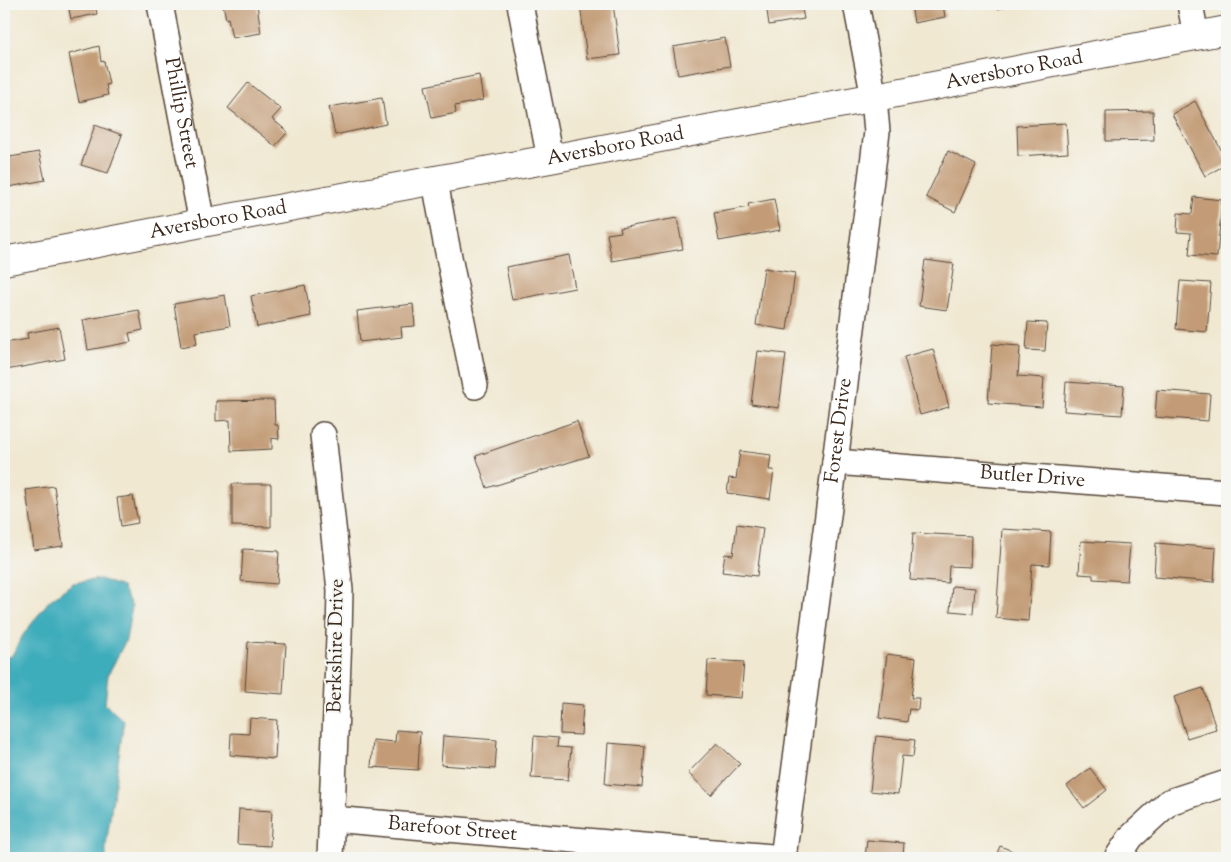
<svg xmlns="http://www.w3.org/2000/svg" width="1231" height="862" font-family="'Sorts Mill Goudy',serif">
  <rect width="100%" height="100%" fill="#f6f6f2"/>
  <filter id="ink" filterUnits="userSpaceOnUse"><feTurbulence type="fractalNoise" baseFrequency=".02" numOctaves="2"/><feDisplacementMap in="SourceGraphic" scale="10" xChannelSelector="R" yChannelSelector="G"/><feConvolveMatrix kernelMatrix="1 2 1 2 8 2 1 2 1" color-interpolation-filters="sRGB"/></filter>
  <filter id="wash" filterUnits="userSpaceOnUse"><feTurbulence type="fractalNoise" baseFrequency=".0096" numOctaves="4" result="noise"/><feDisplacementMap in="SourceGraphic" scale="20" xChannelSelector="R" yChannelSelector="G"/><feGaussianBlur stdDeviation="1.12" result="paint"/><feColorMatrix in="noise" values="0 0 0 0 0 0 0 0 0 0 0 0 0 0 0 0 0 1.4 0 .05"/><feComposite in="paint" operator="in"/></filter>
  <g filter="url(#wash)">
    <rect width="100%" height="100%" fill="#f0e8d1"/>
    <path fill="#3dacbb" stroke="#3c6b6c" d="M100,579L122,587L132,607L126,640L108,675L105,704L124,721L106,846V858H4V656L11,657L23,635L49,601L73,583Z"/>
    <g id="blocks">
      <path fill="#c39c77" d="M68,4H95L97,14L71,19Z
        M223,4H257L261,33L232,38L228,18L226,19Z
        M580,4H613L620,55L587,59Z
        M766,4H801L804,19L769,25Z
        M911,4H943L945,17L914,23Z
        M997,4H1017L998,9Z
        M725,38L730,66L678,75L673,47Z
        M99,46L101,62L104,61L109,84L106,85L108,95L79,102L69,54Z
        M479,75L483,100L455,106L456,113L432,118L425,86Z
        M248,83L281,109L272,119L288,132L275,146L228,108Z
        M382,98L386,124L335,135L329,107Z
        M1195,101L1227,161V164L1205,176L1172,114Z
        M1153,111L1154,140L1106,141V112Z
        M1066,123L1068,153L1018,156L1017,126Z
        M95,125L122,135L108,173L81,165Z
        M948,151L976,165L955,212L926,197Z
        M39,152L45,180L4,188V158Z
        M1194,197L1222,200L1217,257L1189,255L1191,233L1177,232L1178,213L1192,214Z
        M774,199L780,230L719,241L714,213L749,207L748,204Z
        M677,218L683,249L612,261L607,234L621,232L620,228Z
        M569,255L575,288L512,300L506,267Z
        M925,260L954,264L947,310L919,306Z
        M764,268L795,273L787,330L756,325Z
        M1180,281L1211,283L1207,332L1176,329Z
        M305,285L311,316L257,327L251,296Z
        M225,295L230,326L195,332L197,344L181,347L174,304Z
        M413,304L415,326L401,327L402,337L360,342L357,311Z
        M139,310L143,330L129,333L131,342L88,350L83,320Z
        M1028,322L1047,323L1045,351L1026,350Z
        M59,327L65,359L6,370L4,356V343L28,339L27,333Z
        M992,344L1020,346L1018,376L1044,378L1042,407L988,403Z
        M933,349L949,407L920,415L904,357Z
        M758,351L786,354L779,408L751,404Z
        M1066,382L1124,386L1122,415L1064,411Z
        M1157,390L1210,394L1208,421L1155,417Z
        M274,400L275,425H278L279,439L272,438V449L231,451L230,420L216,421V401Z
        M577,421L589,456L487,488L476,456Z
        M740,451L771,455L769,470H774L770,499L727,493L729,478L736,479Z
        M232,484H271V527L232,526Z
        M54,486L63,546L34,550L26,490Z
        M133,496L138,523L121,526L117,498Z
        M737,524L763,528L757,576L722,572L725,554L733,555Z
        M1002,529L1051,532L1049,565L1032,564L1028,621L996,618Z
        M913,533L971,536L970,567L949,566L948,583L910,580Z
        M1081,541L1130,544L1127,581L1093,579V575L1079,574Z
        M1156,543L1216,548L1214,582L1154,577Z
        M243,549L279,551L277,584L241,581Z
        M952,586L975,588L973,613L950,611Z
        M248,642L286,644L283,694L245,691Z
        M887,654L916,658L911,698H919L918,710L909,709L907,722L879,718Z
        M708,660L744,662L741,698L706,695Z
        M1203,688L1216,729L1187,738L1174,697Z
        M561,703L583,705L581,735L560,734Z
        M250,718L277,720L275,759L230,755L231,733L249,734Z
        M396,730L420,732L418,770L371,767L373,740L395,742Z
        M443,736L497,740L495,769L441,765Z
        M534,736L558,738L557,747L571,748L568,780L531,778Z
        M876,736L915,740L913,757L902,756L898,794L870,791Z
        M608,743L645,746L642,787L605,784Z
        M717,743L740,764L711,795L688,773Z
        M1090,768L1107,790L1084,808L1067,786Z
        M239,809L272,811L270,846L237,844Z
        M867,840L904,843L903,858H865Z
        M1000,846L1030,858H995Z"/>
    </g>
  </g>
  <g filter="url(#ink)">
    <use href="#blocks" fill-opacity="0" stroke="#564639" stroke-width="1"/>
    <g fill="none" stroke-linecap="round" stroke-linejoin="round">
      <g stroke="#564639" stroke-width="28">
        <g id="street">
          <path id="s1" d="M160,4L202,223"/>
          <path d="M520,4L550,159"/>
          <path d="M1190,4L1196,36"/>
          <path d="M435,181L445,237L475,386"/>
          <path d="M323,435L340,590L339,637L330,858"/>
          <path id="s2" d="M835,462L1227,492"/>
          <path id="s3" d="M332,819L783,858"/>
          <path id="s4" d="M783,858L835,462L877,132L874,98L856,4"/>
          <path d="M1117,858L1131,837L1169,802L1227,783"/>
        </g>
      </g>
      <g stroke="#564639" stroke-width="30">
        <g id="secondary">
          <path id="s5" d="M4,261L202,223L550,159L1227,30"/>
        </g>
      </g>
      <use href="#street" stroke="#fff" stroke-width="25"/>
      <use href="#secondary" stroke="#fff" stroke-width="28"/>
    </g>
  </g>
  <g text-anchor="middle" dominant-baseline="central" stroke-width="4" stroke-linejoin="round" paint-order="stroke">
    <g font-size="20" fill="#3b2a1e" stroke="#f6f6f2">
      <text stroke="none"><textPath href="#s5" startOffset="1028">Aversboro Road</textPath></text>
      <text stroke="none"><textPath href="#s1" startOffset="111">Phillip Street</textPath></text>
      <text stroke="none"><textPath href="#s5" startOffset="622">Aversboro Road</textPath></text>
      <text stroke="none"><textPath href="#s5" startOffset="218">Aversboro Road</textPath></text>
      <text stroke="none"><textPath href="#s4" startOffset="431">Forest Drive</textPath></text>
      <text stroke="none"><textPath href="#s2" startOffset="198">Butler Drive</textPath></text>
      <text transform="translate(337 646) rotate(-89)">Berkshire Drive</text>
      <text stroke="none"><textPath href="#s3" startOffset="121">Barefoot Street</textPath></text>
    </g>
  </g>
  <rect width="1231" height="862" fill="none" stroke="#f6f6f2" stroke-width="20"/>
</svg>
